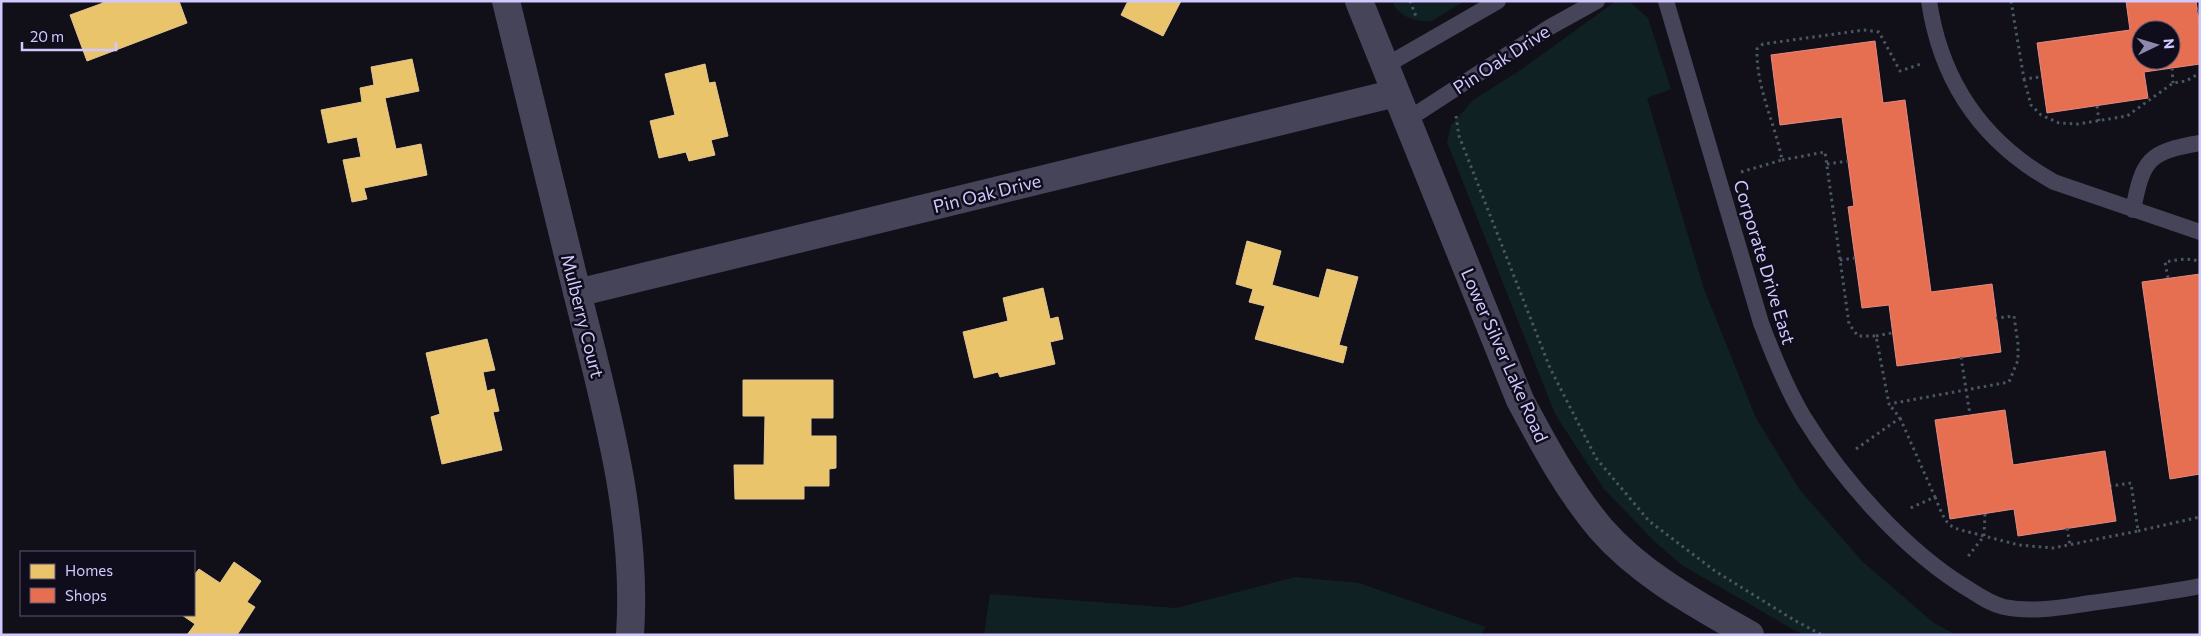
<svg xmlns="http://www.w3.org/2000/svg" width="2201" height="636" font-family="Commissioner,sans-serif">
  <rect width="100%" height="100%" fill="#111018"/>
  <path fill="#0f2123" d="M1392,1H1465L1430,22C1414,20 1399,18 1392,1Z
    M1616,1H1629L1648,18L1671,89L1647,98L1704,289L1756,418L1800,490L1862,561L1934,623L1957,635H1803L1683,566L1653,540L1604,489L1555,414L1447,142L1451,125L1473,100L1519,71Z
    M1295,577L1359,583L1486,627L1480,635H984L990,594L1176,608Z"/>
  <path fill="#e9c46a" stroke="#e2c596" d="M102,1H179L187,23L87,61L70,15L103,3Z
    M1128,1H1181L1163,36L1121,15Z
    M412,59L419,91L385,98L396,149L421,144L427,175L364,188L367,199L352,202L343,160L361,157L357,137L328,143L321,110L362,102L360,88L374,85L371,67Z
    M705,64L709,83L715,82L728,136L711,140L715,155L689,161L686,152L659,158L650,121L675,115L665,74Z
    M1247,241L1281,251L1272,285L1319,298L1327,269L1358,277L1339,345L1347,347L1343,363L1255,339L1265,306L1249,302L1253,289L1236,284Z
    M1043,288L1050,319L1058,317L1063,339L1050,342L1055,364L1000,377L998,372L974,378L963,332L1008,321L1003,298Z
    M487,339L495,370L483,372L487,391L494,389L499,411L493,412L502,450L442,464L431,417L440,414L426,353Z
    M743,380H833V418H811V436H836V468L829,469V486H804V499H735L734,465H764L765,416H743Z
    M234,562L261,581L247,602L255,607L237,635H187L195,624L182,615H194V575L199,569L220,583Z"/>
  <path fill="#e76f51" stroke="#e08a85" fill-rule="evenodd" d="M2126,1H2196L2200,28V64L2144,72L2148,98L2047,113L2037,43L2130,30ZM2141,30H2171V60H2141Z
    M1875,41L1883,103L1905,100L1931,292L1992,284L2001,352L1897,366L1889,305L1862,308L1848,207L1854,206L1842,117L1780,125L1771,55Z
    M2200,274V474L2170,479L2142,282Z
    M2005,410L2013,465L2105,451L2116,521L2018,536L2014,509L1950,519L1935,420Z"/>
  <g fill="none" stroke-linecap="round" stroke-linejoin="round">
    <path stroke="#495764" stroke-width="3" stroke-dasharray="2.5 4" stroke-linecap="butt" d="M1410,1L1417,19
      M2011,1L2024,79L2041,77
      M2197,11H2200
      M2172,68L2173,83
      M2024,79L2031,105L2041,115L2059,123L2078,124L2127,116L2173,83L2186,81L2200,73
      M2097,106L2099,121
      M1456,116L1459,136L1550,368L1596,458L1649,521L1715,571L1794,620L1822,635
      M1782,160L1825,152L1849,324L1858,336H1876L1889,404L2009,382L2018,360V344L2014,316L1996,318
      M1827,164L1848,161
      M1741,172L1782,160C1775,123 1756,88 1757,49L1763,44L1864,30L1879,32L1900,71L1921,64
      M1840,260L1855,258
      M2168,278L2165,262C2176,260 2190,257 2200,262
      M1876,336L1892,333
      M1961,357L1970,415
      M1900,418L1935,497L1908,509
      M1856,449L1900,418L1889,404
      M1935,497C1949,532 1948,526 1984,536L1966,559
      M1985,514L1984,536L2019,545L2053,548L2138,531L2131,483L2111,486
      M2067,528L2070,545
      M2138,531L2200,517"/>
    <path stroke="#464459" stroke-width="16" d="M1666,1L1761,323C1773,355 1786,387 1803,416C1842,480 1906,552 1970,590C1981,597 1991,604 2004,607C2033,613 2062,607 2091,603C2127,598 2164,593 2200,586
      M1929,1C1941,82 1982,142 2054,182L2200,232
      M1385,66L1498,1
      M1407,120L1550,27L1597,1
      M2133,210C2143,159 2148,152 2200,143"/>
    <path stroke="#464459" stroke-width="28" d="M506,1C530,98 553,195 577,292C605,405 638,518 630,635
      M1359,1L1520,400C1544,445 1568,490 1601,529C1641,575 1698,605 1750,635
      M577,293L1396,93"/>
  </g>
  <g text-anchor="middle" dominant-baseline="central" stroke-width="5" stroke-linejoin="round" paint-order="stroke">
    <g font-size="18" fill="#d1c8fd" stroke="#0f0c1b">
      <text transform="translate(1501 59) rotate(-33)">Pin Oak Drive</text>
      <text transform="translate(987 193) rotate(-14)">Pin Oak Drive</text>
      <text transform="translate(1765 262) rotate(73)">Corporate Drive East</text>
      <text transform="translate(583 316) rotate(76)">Mulberry Court</text>
      <text transform="translate(1505 355) rotate(66)">Lower Silver Lake Road</text>
    </g>
  </g>
  <rect width="2201" height="636" fill="none" stroke="#d1c8fd" stroke-width="5"/>
  <rect x="20" y="551" width="175" height="65" fill="#0f0c1b" stroke="#5d5775"/>
  <rect x="30" y="564" width="25" height="15" fill="#e9c46a" stroke="#5d5775"/>
  <text x="65" y="576" font-size="15" fill="#d1c8fd">Homes</text>
  <rect x="30" y="588" width="25" height="15" fill="#e76f51" stroke="#5d5775"/>
  <text x="65" y="601" font-size="15" fill="#d1c8fd">Shops</text>
  <g transform="translate(2156 45) rotate(85)"><circle r="24" fill="#0f0c1b" stroke="#5d5775"/>
  <path d="M0-4L9 19L0 12L-9 19Z" fill="#8e88ad"/>
  <text y="-8" font-size="14" font-weight="bold" text-anchor="middle" fill="#d1c8fd">N</text>
  </g>
  <path d="M22 42v8h94v-8" fill="none" stroke="#d1c8fd" stroke-width="2.5"/>
  <text x="30" y="42" font-size="15" fill="#d1c8fd" stroke="#0f0c1b" stroke-width="4" paint-order="stroke">20 m</text>
</svg>
